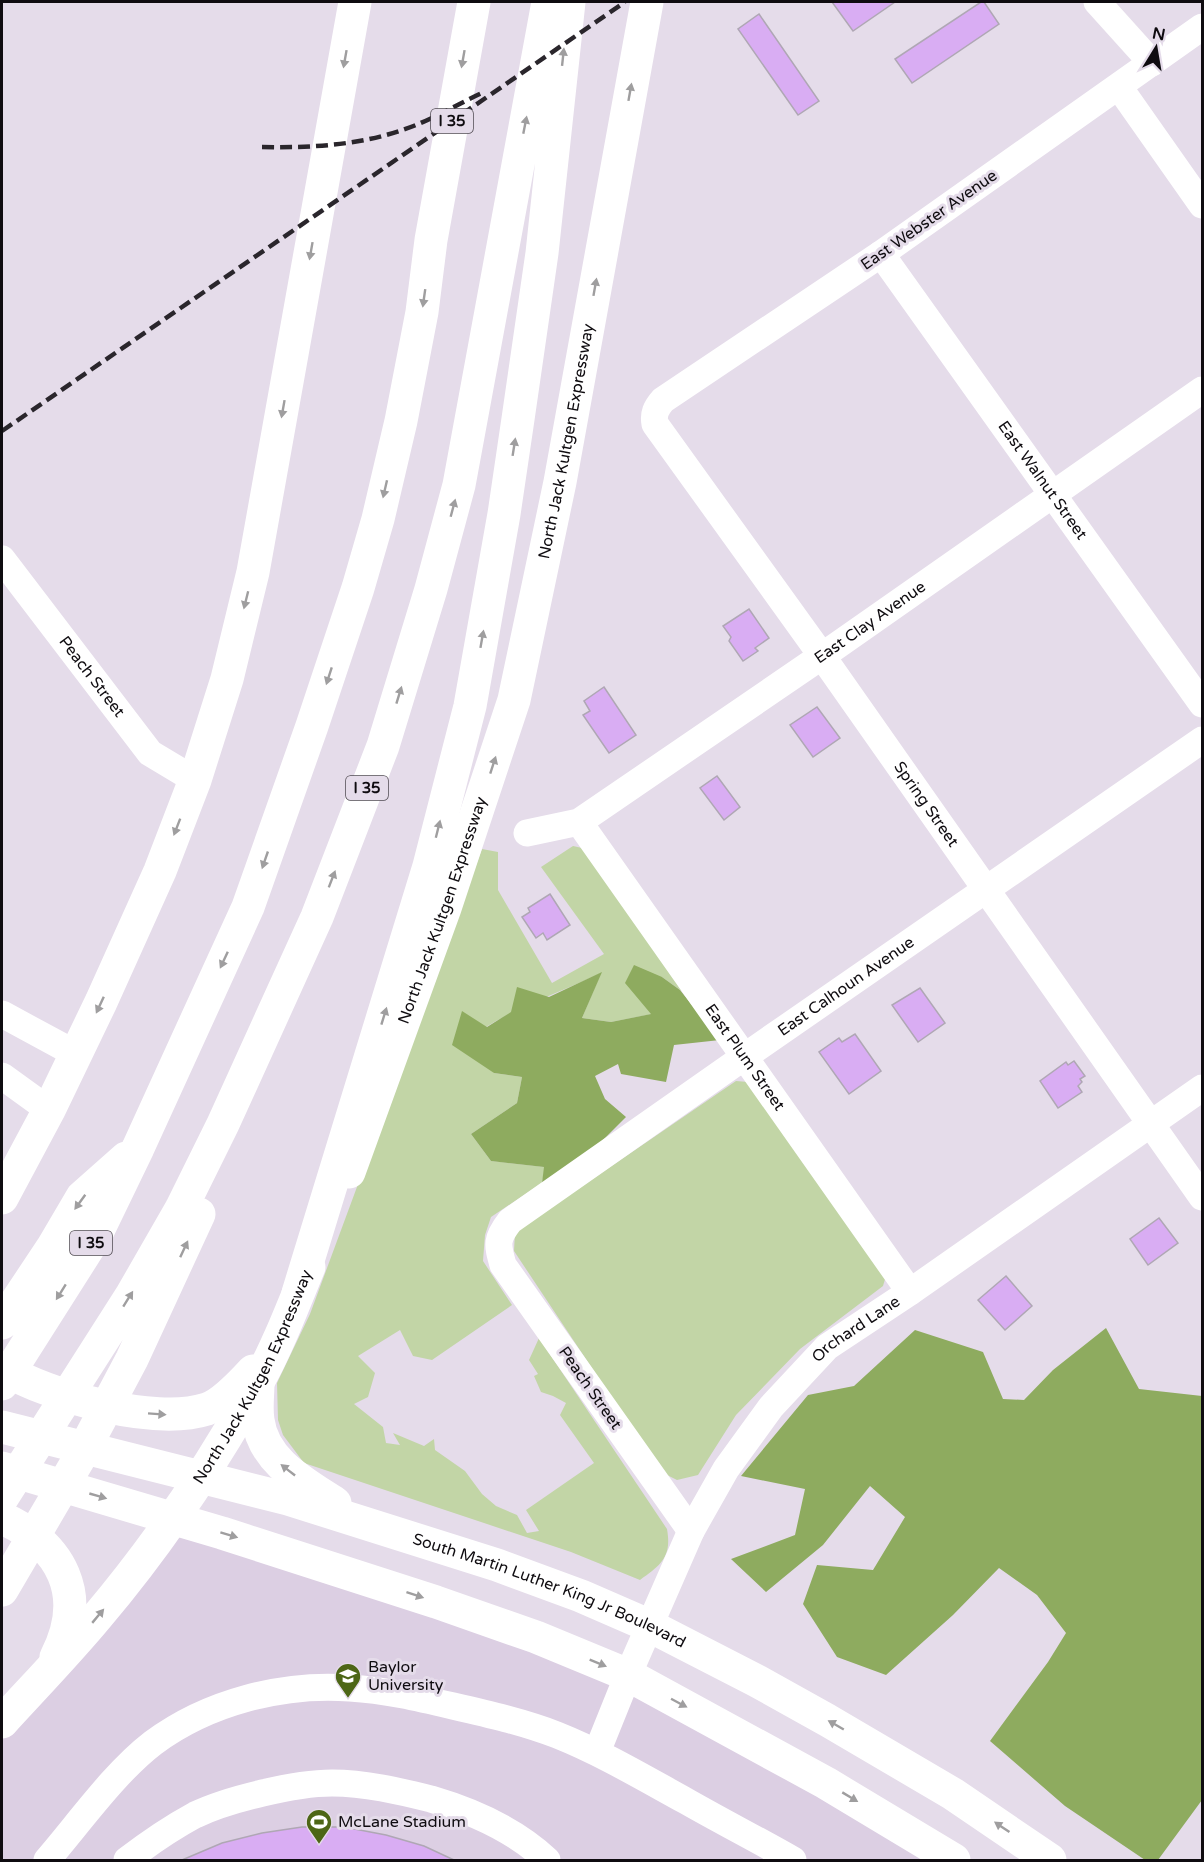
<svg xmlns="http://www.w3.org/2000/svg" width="1204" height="1862" font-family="'Varela Round',sans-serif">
  <rect width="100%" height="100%" fill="#e5dcea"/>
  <path fill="#dccfe3" d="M173,1518L628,1675L954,1860H2V1722Z"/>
  <path fill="#c2d5a6" d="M573,846L582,848L683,992L662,977L652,1014L611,1022L582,1018L601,973C563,991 522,1005 486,1027L462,1012L494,1073L522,1077L517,1103L471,1134L491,1161L545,1167L542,1183L491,1217L485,1235L483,1261L512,1305L432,1360L413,1356L400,1330L358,1356L375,1373L368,1397L354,1404L383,1427L386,1443L400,1445L393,1433L424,1446L434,1439L435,1450L465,1471L482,1494L496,1506L517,1515L527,1533L539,1531L526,1510L594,1463L560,1415L566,1403L553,1396L541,1392L534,1376L538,1374L529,1360L539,1338L667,1529C672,1557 661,1565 640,1580L571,1552L304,1463L283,1435L278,1420L277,1383L310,1314L482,849L498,852V890L552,983L604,954L541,867Z
    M736,1081L748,1082L886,1276L883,1286L800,1349L736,1415L698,1475L677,1480L661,1472L514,1251L515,1232Z"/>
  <path fill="#8eab5f" d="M634,965L662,977L680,990L720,1040L674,1045L666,1082L621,1074L618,1064L595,1076L605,1099L626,1117L594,1149L542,1183L544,1167L491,1161L471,1134L517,1103L522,1077L494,1073L452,1045L462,1011L487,1027L511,1012L517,987L549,997L602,972L582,1018L611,1022L651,1014L625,983Z
    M1106,1328L1139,1389L1202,1396V1800L1158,1860H1145L1065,1806L990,1741L1048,1662L1066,1633L1037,1595L999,1568L953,1615L886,1675L837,1657L803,1604L817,1565L873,1570L905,1517L870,1486L823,1545L766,1592L731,1559L795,1535L805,1489L741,1476L808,1395L854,1386L915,1330L983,1352L1003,1399L1024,1400L1053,1370Z"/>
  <path fill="#d9adf3" stroke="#afa7b4" stroke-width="1.5" d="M832,2H895L853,31Z
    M981,2H984L999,24L912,83L895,59Z
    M759,14L819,101L798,115L738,29Z
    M749,609L769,638L755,648L758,651L743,661L729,641L731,637L723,626Z
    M604,687L636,735L609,753L583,715L590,711L584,701Z
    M817,707L840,738L813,757L790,725Z
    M717,776L740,807L724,820L700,788Z
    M550,894L570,925L547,940L543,933L536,938L522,917L530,912L528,908Z
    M920,988L945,1023L918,1042L892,1005Z
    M855,1034L881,1071L849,1094L819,1052L839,1038L842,1042Z
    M1074,1061L1085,1076L1080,1079L1082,1082L1078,1086L1082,1092L1058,1108L1040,1081L1066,1062L1068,1065Z
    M1159,1218L1178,1243L1148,1265L1130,1239Z
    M1006,1276L1032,1306L1005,1330L978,1300Z
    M302,1827H344L386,1835L424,1846L454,1860H182L222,1843L262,1833Z"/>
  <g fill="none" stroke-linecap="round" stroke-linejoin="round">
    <g stroke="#fff" stroke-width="27">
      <path d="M1097,2L1152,63"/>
      <path id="s1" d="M1202,27L881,254L663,400C656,408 653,414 655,424L822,656L1202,1197"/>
      <path d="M1119,87L1202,205"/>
      <path id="s2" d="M881,254L1202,704"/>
      <path id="s3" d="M2,559L150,753L195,780"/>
      <path id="s4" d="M579,822L910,1292"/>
      <path id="s5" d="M527,833L579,822L835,647L1202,390"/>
      <path d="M2,1014L76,1054"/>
      <path d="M2,1076L49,1110"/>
      <path id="s6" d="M691,1531L503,1265C497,1244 496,1239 510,1221L744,1057L1202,740"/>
      <path id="s7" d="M597,1752L628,1675L691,1531L726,1469L771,1407L827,1347L910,1292L1202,1088"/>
      <path d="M47,1860C79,1823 114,1773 153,1743C208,1702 283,1683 350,1688C385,1690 419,1698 453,1706C488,1714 523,1722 557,1735C602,1753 644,1778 686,1801C721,1821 758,1840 793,1860"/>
      <path d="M127,1860C149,1843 171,1828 195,1815C228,1799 296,1783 332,1783C365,1783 399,1791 431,1799C472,1811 516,1831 547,1860"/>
    </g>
    <g stroke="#fff" stroke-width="33">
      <path id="s8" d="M349,1172L445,908L514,700L560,482L647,2"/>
      <path d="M2,1198L49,1110L101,1002L160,871L195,780L227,679L253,572L355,2"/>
      <path d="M2,1368C48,1396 154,1426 207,1409C222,1404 242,1383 253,1371"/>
      <path d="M258,1383C258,1395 256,1408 258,1420C263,1461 303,1482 335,1503"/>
      <path id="s9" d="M2,1427L288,1499L497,1565L581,1596L650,1626L757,1681L827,1720L953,1794L1050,1860"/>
      <path d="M2,1468L222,1533L436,1602L536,1637L628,1675L826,1783L954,1860"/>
      <path d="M2,1518C62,1545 88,1595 56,1657"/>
      <path id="s10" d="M2,1722C34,1687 67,1653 97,1617C158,1545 211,1466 257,1384C278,1346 293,1306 309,1267"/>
    </g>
    <path stroke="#fff" stroke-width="33" d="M298,1293L429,866L470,706L504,514L518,419L542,253L569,2
      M2,1323L52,1248L82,1197L126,1158
      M2,1384L94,1239L138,1148L248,907L312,726L358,588L378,519L401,421L422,312L431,240L474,2
      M2,1498L131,1296L181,1209L223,1124L317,917L383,746L431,589L459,485L548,2
      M2,1590L80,1457L132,1359L199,1214"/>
    <path stroke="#2a262c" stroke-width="4.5" stroke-dasharray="12 6" stroke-linecap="butt" d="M262,147C315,148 366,145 416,125C438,116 460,103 482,93
      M2,431L625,2"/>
  </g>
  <defs><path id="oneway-solid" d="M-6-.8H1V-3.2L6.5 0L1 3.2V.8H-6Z" transform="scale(1.5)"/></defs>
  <g fill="#9f9e9f">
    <use href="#oneway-solid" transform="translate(563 57) rotate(-84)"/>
    <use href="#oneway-solid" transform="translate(345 59) rotate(100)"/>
    <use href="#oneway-solid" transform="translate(463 59) rotate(100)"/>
    <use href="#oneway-solid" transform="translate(630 92) rotate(-80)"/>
    <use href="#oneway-solid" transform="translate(525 125) rotate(-79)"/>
    <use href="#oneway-solid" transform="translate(311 251) rotate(100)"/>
    <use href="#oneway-solid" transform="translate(595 287) rotate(-80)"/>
    <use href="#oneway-solid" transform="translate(424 298) rotate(98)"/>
    <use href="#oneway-solid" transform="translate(283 409) rotate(100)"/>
    <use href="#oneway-solid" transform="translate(514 447) rotate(-81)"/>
    <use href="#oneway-solid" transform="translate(385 489) rotate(103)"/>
    <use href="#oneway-solid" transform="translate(453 508) rotate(-75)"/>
    <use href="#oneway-solid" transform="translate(246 600) rotate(104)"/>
    <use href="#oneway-solid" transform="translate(482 639) rotate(-80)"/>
    <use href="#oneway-solid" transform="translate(329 676) rotate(108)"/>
    <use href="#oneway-solid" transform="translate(399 695) rotate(-73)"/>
    <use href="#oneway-solid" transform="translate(493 765) rotate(-72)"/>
    <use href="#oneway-solid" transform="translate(177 827) rotate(111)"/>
    <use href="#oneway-solid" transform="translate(438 829) rotate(-76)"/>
    <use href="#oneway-solid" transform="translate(265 860) rotate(109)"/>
    <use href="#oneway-solid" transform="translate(332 879) rotate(-69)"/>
    <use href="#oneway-solid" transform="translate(224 960) rotate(115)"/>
    <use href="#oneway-solid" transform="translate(100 1005) rotate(115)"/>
    <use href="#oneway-solid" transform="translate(384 1016) rotate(-73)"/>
    <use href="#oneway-solid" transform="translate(80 1202) rotate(126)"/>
    <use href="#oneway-solid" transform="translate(184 1249) rotate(-65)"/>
    <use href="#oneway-solid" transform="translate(61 1292) rotate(122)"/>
    <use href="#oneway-solid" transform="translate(128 1299) rotate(-58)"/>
    <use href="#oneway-solid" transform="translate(157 1414) rotate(4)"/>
    <use href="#oneway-solid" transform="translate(288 1470) rotate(-142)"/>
    <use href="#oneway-solid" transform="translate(98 1496) rotate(16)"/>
    <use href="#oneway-solid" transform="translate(229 1535) rotate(17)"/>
    <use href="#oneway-solid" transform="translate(415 1595) rotate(18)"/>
    <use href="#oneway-solid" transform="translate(98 1616) rotate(-50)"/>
    <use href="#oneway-solid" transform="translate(598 1663) rotate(22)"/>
    <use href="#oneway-solid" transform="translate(679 1703) rotate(28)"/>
    <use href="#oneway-solid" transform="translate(836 1725) rotate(-150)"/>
    <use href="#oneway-solid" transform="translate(850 1797) rotate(31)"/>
    <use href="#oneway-solid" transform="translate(1002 1827) rotate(-146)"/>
  </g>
  <defs>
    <g id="university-pin" transform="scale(1.35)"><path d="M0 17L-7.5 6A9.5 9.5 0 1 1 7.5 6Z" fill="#4d6616" stroke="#e5dcea"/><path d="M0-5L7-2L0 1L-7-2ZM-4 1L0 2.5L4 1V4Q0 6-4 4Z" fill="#fff"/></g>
    <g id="stadium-pin" transform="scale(1.35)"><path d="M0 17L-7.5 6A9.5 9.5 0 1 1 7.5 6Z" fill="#4d6616" stroke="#e5dcea"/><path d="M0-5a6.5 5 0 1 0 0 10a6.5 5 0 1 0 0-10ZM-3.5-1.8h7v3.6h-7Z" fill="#fff"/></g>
  </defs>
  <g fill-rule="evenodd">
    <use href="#university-pin" x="348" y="1676"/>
    <use href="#stadium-pin" x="319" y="1822"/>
  </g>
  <g text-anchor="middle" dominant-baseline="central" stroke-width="6" stroke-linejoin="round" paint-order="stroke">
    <g fill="#e5dcea" stroke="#4f4a51" stroke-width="1.5">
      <rect x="431" y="109" width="42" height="24" rx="4.5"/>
      <rect x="346" y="776" width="42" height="24" rx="4.5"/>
      <rect x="70" y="1231" width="42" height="24" rx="4.5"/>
    </g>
    <g font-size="15" font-weight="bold" fill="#0f0c10">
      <text x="452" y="121">I 35</text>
      <text x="367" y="788">I 35</text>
      <text x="91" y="1243">I 35</text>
    </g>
    <g font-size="16" fill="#0f0c10" stroke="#e5dcea">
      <text transform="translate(929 220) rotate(-35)">East Webster Avenue</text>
      <text stroke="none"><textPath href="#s8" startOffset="764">North Jack Kultgen Expressway</textPath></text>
      <text stroke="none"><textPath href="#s2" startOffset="278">East Walnut Street</textPath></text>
      <text stroke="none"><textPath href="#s5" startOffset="406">East Clay Avenue</textPath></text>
      <text stroke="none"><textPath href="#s3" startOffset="148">Peach Street</textPath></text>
      <text stroke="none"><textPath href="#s1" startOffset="1149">Spring Street</textPath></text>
      <text stroke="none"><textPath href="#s8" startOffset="278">North Jack Kultgen Expressway</textPath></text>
      <text stroke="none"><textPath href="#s6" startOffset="783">East Calhoun Avenue</textPath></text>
      <text stroke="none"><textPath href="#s4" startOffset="288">East Plum Street</textPath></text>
      <text stroke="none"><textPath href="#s7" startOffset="504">Orchard Lane</textPath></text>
      <text stroke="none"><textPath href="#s10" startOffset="429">North Jack Kultgen Expressway</textPath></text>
      <text transform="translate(590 1388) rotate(55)">Peach Street</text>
      <text stroke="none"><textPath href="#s9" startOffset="572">South Martin Luther King Jr Boulevard</textPath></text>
    </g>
    <g font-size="16" fill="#0f0c10" stroke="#e5dcea" text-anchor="start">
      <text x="368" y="1667">Baylor<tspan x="368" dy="18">University</tspan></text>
      <text x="338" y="1822">McLane Stadium</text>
    </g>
  </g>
  <rect width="1204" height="1862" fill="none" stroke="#0f0c10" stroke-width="6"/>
  <g transform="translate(1156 48) rotate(11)" stroke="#e5dcea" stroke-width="4.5" paint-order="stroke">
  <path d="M0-4.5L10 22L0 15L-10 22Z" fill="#0f0c10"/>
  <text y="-9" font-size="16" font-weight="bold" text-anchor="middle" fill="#0f0c10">N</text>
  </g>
</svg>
